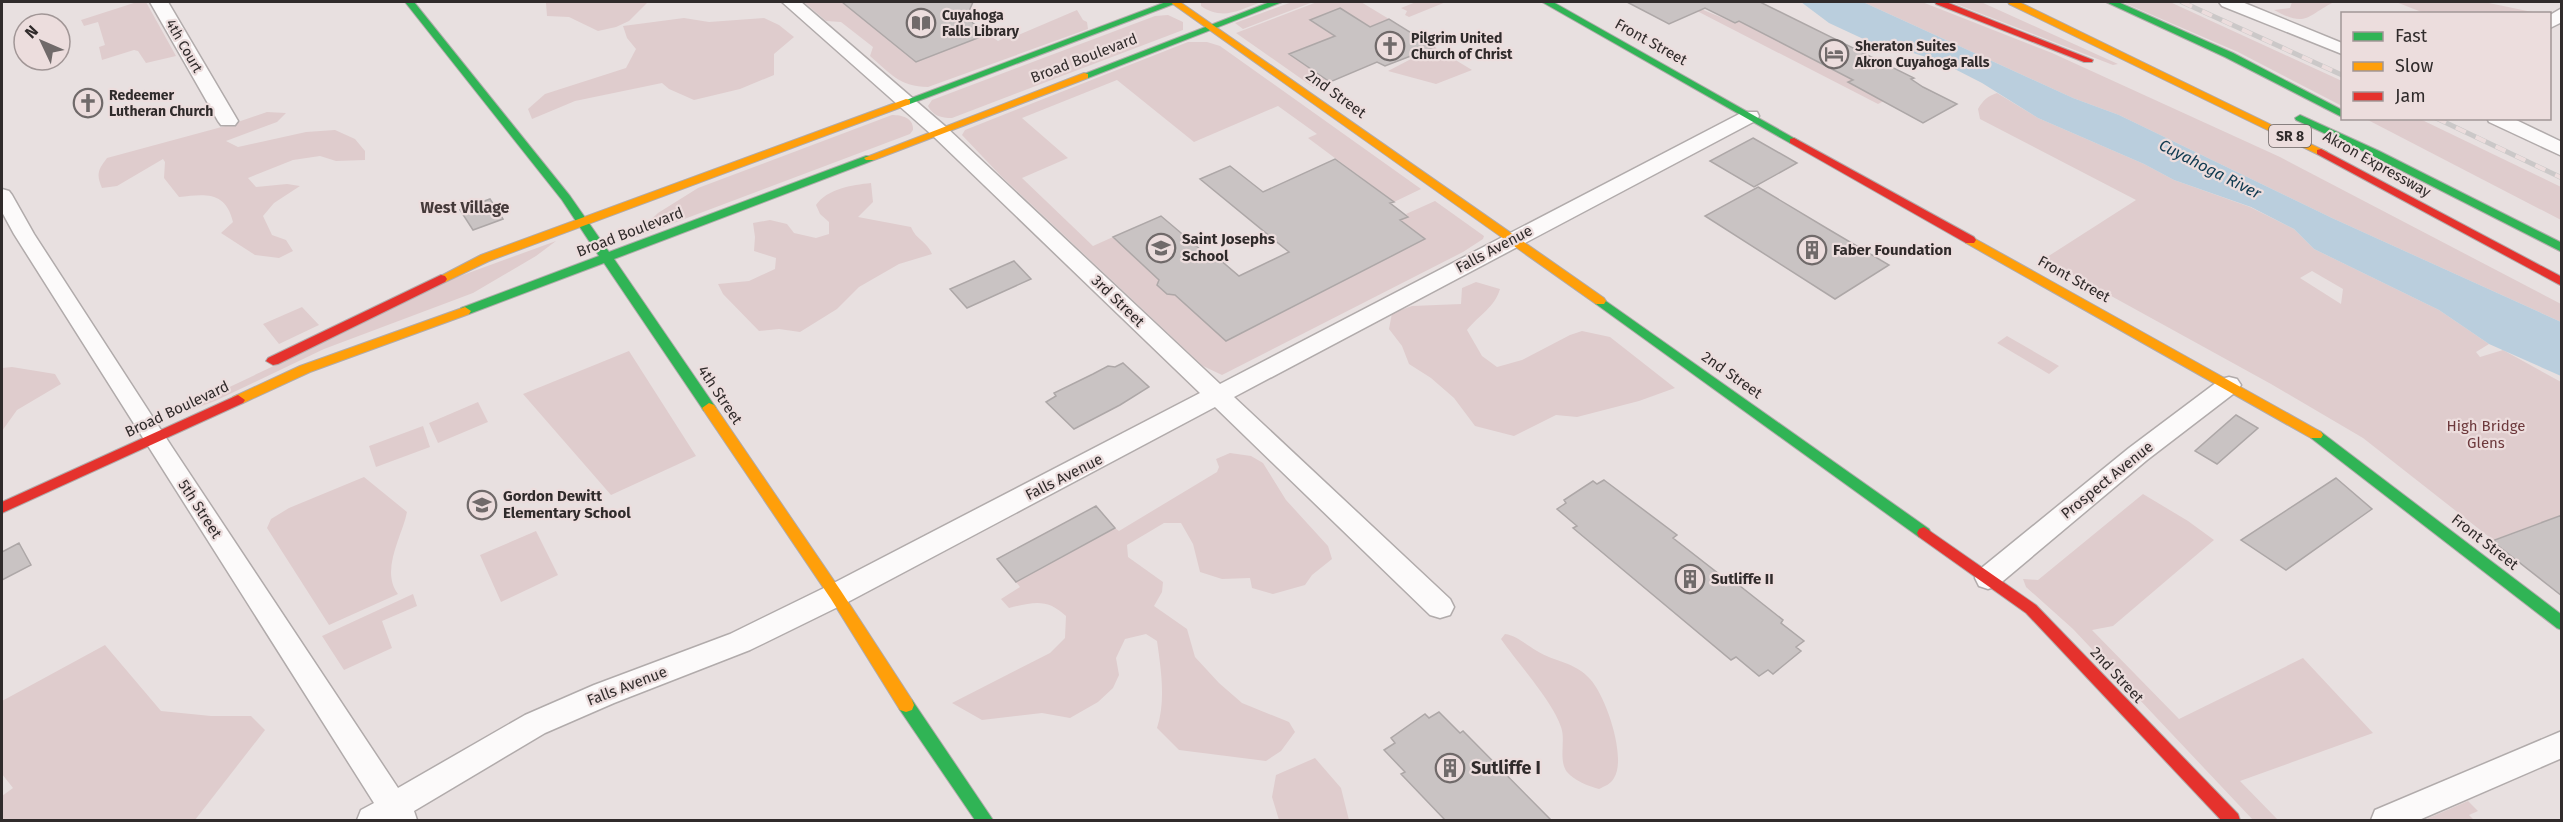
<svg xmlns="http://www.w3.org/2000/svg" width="2563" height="822" font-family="'Fira Sans',sans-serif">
  <rect width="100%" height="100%" fill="#e8e0e0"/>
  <path fill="#dfcccd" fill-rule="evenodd" d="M137,2H146L176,56L146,63L138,51L134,50L102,60L99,47L105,45L98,22L84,26L81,20Z
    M552,2H648L629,21L616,27L598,31L569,17L547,16L546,3Z
    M804,2H842L916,62L988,34L998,41L1006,37L1009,39L1077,10L1083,20L1087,22L1088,29L928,87C900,87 890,73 870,56L873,47L841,22L826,21Z
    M1201,2H1261C1239,10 1223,21 1201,6Z
    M1292,2H1313L1243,29L1235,23Z
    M1317,2H1361L1389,19L1370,27L1340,8L1311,21L1358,51L1313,45L1289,54L1330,82L1322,86L1313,87L1236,33Z
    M1416,2H1446L1409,17L1405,15L1407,11L1401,8Z
    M1863,2H1922L2052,53L2280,157L2561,304V322L2332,218L2119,115L2073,98Z
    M1951,2H1981L2118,64L2113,65Z
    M2122,2H2170L2342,81V106L2238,52Z
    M2292,2H2334C2306,16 2307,28 2274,10L2290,8Z
    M2396,2H2484L2537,13H2424Z
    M1701,9L1735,23L1739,21L1853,80L1849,83L1884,101L1878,104L1697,11Z
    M1168,15L1183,22V30L952,118C941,118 933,116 928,106L932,100L1155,16Z
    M684,18L709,22L764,18L779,25L794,37L774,54V75L740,89L694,100L669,89L662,83L575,101L532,119L528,109L545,94L626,68L636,49L627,38L623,26Z
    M1188,42H1207L1220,46L1421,189L1394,202L1308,138L1317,134L1278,106L1194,142L1117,80L1022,118L1068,158L1022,178L1093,246L1113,237L1159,280L1157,285L1167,294L1175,295L1226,341L1425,239L1400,220L1408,216L1406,214L1435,201L1484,236L1483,239L1463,252L1222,375L1203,366L1001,176L962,135L965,130Z
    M1434,47L1472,70L1436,84L1388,71Z
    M1997,93L2038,118L2144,164L2174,180L2250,207L2294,229L2314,249L2439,310L2489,344L2476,352L2480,357L2503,350L2561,382V518L2559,516L2493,540L2363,438L2271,384L2044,259L2136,200L1980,119L1978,109C1983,100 1988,96 1997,93ZM2312,271L2343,289L2341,304L2300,278Z
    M267,112L286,113L277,122L226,141L238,147L306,132L335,130L355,139L365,151V160L336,161L320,156L293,160L248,178L256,187L287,184L300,186L274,203L263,216L272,235L286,240L293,251L279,258L255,255L221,233L233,222C226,191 205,194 179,197L164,178L165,162L163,159L117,186L102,188C96,174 98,170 107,158L229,125Z
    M892,115C902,115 914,118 913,130L910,134L634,238L633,236L658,213L698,188Z
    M2366,119H2420L2561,187V220Z
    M871,183L873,202L858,217L911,227C916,240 927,241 932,254L899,264L859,287L837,309L800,332L779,329L759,331L723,294L718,284L749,281L775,269L776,258L754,251L755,237L753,223L770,220L787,224L794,233L816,238L829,234V222L820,214L816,205C827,189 852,185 871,183Z
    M556,241L536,256L473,293L324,349L215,401L175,416L176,412L183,409L337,336L452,279Z
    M1476,282L1500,289C1495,307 1479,315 1467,330L1482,356L1497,367L1522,360L1570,335L1582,331L1610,337L1675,388L1639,401L1577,417L1556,415L1514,436L1475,426L1454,398L1431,378L1409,364L1402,346L1389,329L1392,313L1412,306L1461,304L1462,288Z
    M302,307L319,325L279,344L263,324Z
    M2007,336L2059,366L2049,374L1997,343Z
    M629,351L696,456L611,495L523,394Z
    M12,367L55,374L61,384L17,410L2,431V368Z
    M478,402L488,422L438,443L429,423Z
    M423,426L430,447L376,467L369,446Z
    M1230,453L1251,456L1263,463L1286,500L1328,546L1332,559L1312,575L1305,585L1273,594L1252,588L1250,578L1222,579L1200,572L1193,544L1181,523H1164L1127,545L1128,557L1163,582L1162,592L1154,606L1187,629L1195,657L1219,683L1242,703L1289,722L1295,732L1281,751L1266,761L1179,750L1157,728C1166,701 1161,669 1157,641L1146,634L1125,639L1116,658L1119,675L1113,688L1098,702L1070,718L1042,713L982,720L952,703L1050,653L1065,638L1066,616C1047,598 1034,602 1009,608L1001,599L1020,587L1016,582L1115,528L1119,531L1217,472L1219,467L1216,459Z
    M364,477L407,512C402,537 380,570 398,594L329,625L267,528L271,519L289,508Z
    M2143,494L2188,521L2214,540L2113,626L2092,630L2179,719L2303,658L2373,733L2240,781L2278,820H2253L2073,629L2026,587L2023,579L2038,580Z
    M536,531L558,575L501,602L480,555Z
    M413,594L417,606L382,621L392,648L344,670L322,636Z
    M1505,634C1518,636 1526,645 1537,651C1555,662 1575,662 1590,679C1606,696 1627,758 1614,778C1611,784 1605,786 1599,789C1588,786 1575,781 1567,772C1558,760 1566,740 1561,727C1553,702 1517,662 1501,639Z
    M105,645L161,711L211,716H251L265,730L195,820H2V796L13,788L2,774V701Z
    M1315,758L1341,788L1349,820H1279L1272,797L1276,775Z
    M2468,801L2478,811L2469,815L2474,820H2424Z"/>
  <path fill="#bacedd" d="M1801,2H1863L2073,98L2119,115L2332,218L2561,322V376L2489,344L2439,310L2314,249L2294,229L2251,207L2174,180L2144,164L2038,118L1982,83L1941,62L1895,47L1872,43L1829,23Z"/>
  <path fill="#c9c3c3" stroke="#ada7a7" stroke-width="1.5" d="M842,2H973L966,18L988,34L916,62Z
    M1627,2H1760L1914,78L1911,79L1923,87L1957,104L1923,123L1848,82L1853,80L1739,21L1735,23L1705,8L1669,24Z
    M1340,8L1370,27L1389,19L1434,47L1385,66L1377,62L1330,82L1289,54L1335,36L1310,20Z
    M1753,138L1797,163L1754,187L1710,161Z
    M1335,159L1394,202L1390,203L1408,217L1400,220L1425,239L1226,341L1175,295L1167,294L1157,285L1159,280L1113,237L1161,216L1207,255L1212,253L1239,276L1289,252L1200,179L1230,166L1263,192Z
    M1758,187L1828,229L1889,265L1835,299L1705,216Z
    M490,199L503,219L473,230L460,210Z
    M1014,261L1031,279L967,308L950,289Z
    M1123,363L1149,387L1120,405L1074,429L1046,402L1056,396L1054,393L1093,374L1108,366L1115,367Z
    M2236,415L2258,428L2217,464L2195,451Z
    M2336,478L2372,509L2286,570L2241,540Z
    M1604,480L1677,535L1673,538L1723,577L1726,575L1783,620L1781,623L1804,641L1796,647L1801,651L1773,674L1768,670L1759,676L1736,657L1731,660L1573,528L1577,526L1557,509L1566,503L1564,500L1593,481L1597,484Z
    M1096,506L1115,528L1016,582L997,559Z
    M2562,515V596L2492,541Z
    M19,543L31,565L2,580V552Z
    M1439,712L1460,733L1463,731L1551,820H1445L1401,774L1405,772L1384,750L1395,743L1391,738L1425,714L1429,718Z"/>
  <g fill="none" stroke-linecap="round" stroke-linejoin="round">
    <g stroke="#b1abab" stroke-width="3">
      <path id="street" d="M150,2H168L238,121L235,125H221L218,121Z
        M782,2H801L946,127L1220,384L1743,112H1757L1759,116L1757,120L1234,397L1450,599L1454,607L1450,615L1440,618L1430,615L1215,407L846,603L750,650L614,703L545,733L414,811L417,820H357L361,810L374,803L14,234L2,212V189L9,191L12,195L34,234L172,447L398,788L525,715L594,685L730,634L826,587L1200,393L932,135Z
        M2219,2H2242L2342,43V54L2222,6Z
        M2562,8V22L2550,28V15Z
        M2487,118H2512L2562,142V156L2489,122Z
        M2229,377L2237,379L2241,385L2237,391L2147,460L1997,586L1988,589L1979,586L1975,578L1979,570L2129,448L2221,379Z
        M2562,731V758L2419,820H2371L2375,810Z"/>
    </g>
    <g stroke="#b1abab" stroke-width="2">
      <path id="fast" d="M405,2H414L570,196L609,252L866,156H874V160L614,259L714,405L716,408L714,411H704L604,263L469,314H461L459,311L461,308L599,256L562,200Z
        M1166,2H1179L910,104L906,105L901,102Z
        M1270,2H1282L1088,78H1080L1079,76Z
        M1542,2H1553L1799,141L1798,143H1790Z
        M2106,2H2118L2233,53L2342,110V117L2225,57Z
        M2300,115L2379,151L2562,243V252L2371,155L2296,120L2295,118Z
        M1600,297L1929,529L1931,533L1929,537H1919L1596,304L1594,301Z
        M2316,430L2321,432L2562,615V630L2557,628L2311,438L2309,435L2311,432Z
        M906,698L912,700L993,820H975L900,710L898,705L900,700Z"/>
    </g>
    <g stroke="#b1abab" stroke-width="2">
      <path id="slow" d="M1170,2H1180L1604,298L1606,301L1604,304H1596Z
        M2008,2H2019L2327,152L2325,154H2317L2009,4Z
        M1084,73L1088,74V78L874,160H866L864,158Z
        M906,99L910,100V104L489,261L445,282H437L435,279L481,255Z
        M1970,236L2321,432L2323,435L2321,438H2311L1966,243L1964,240L1966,237Z
        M465,307L471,311L469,314L310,372L243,403H233L231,400L233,397L300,366Z
        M709,403L714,405L841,591L912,700L914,705L912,710L906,712L900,710L831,599L704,411L702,408Z"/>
    </g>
    <g stroke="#b1abab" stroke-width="2">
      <path id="jam" d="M1935,2H1946L2093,60L2092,62H2084L1936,4Z
        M1794,138L1974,237L1976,240L1974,243H1966L1790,143V139Z
        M2321,149L2562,277V286L2317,154V150Z
        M441,275L445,276L447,279L445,282L278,364L273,365L266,361L268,358Z
        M238,395L245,400L243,403L2,513V502Z
        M1924,527L2036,605L2238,814L2240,820H2221L2026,613L1919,537L1917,533L1919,529Z"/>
    </g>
    <use href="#street" fill="#fcfafa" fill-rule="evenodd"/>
    <use href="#fast" fill="#30b455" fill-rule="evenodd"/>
    <use href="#slow" fill="#ff9f0a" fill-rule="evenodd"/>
    <use href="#jam" fill="#e5322d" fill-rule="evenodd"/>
    <g stroke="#cbc8c8" stroke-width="5">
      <path id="rail" d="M2182,2L2342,75
        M2436,118L2562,178"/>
    </g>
    <use href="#rail" stroke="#ecdddd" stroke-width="4" stroke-dasharray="11" stroke-linecap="butt"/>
  </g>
  <defs>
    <g id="library-ring" transform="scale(1.5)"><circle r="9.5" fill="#ecdddd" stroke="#706a6a" stroke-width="1.5"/><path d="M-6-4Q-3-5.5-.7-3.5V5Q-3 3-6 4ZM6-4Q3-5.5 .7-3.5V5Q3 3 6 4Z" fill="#706a6a"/></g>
    <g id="church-ring" transform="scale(1.5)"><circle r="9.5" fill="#ecdddd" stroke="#706a6a" stroke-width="1.5"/><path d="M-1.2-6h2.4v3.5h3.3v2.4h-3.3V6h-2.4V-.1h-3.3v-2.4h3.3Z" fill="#706a6a"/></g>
    <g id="hotel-ring" transform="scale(1.5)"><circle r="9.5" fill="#ecdddd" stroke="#706a6a" stroke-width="1.5"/><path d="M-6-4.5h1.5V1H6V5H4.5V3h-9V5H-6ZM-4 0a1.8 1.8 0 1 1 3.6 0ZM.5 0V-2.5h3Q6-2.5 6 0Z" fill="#706a6a"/></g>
    <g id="school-ring" transform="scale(1.5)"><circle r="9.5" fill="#ecdddd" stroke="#706a6a" stroke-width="1.5"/><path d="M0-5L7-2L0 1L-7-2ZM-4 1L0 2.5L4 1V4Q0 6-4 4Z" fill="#706a6a"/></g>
    <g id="building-ring" transform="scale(1.5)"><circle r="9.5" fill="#ecdddd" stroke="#706a6a" stroke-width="1.5"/><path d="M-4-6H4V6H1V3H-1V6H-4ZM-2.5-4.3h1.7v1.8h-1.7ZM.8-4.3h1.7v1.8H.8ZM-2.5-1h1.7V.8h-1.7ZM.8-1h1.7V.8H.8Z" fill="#706a6a"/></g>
  </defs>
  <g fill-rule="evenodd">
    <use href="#library-ring" x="921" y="23"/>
    <use href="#church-ring" x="1390" y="46"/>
    <use href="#hotel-ring" x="1834" y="54"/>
    <use href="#church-ring" x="88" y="103"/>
    <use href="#school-ring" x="1161" y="248"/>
    <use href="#building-ring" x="1812" y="250"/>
    <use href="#school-ring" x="482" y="505"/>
    <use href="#building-ring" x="1690" y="579"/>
    <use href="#building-ring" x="1450" y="768"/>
  </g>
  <g text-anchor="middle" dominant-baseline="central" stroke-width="4.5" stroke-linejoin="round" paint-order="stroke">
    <g font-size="14" font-weight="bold" fill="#302b2b" stroke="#ecdddd" text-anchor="start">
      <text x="942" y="15">Cuyahoga<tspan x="942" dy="16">Falls Library</tspan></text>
      <text x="1411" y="38">Pilgrim United<tspan x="1411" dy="16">Church of Christ</tspan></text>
      <text x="1855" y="46">Sheraton Suites<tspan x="1855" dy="16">Akron Cuyahoga Falls</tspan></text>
      <text x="109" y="95">Redeemer<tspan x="109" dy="16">Lutheran Church</tspan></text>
    </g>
    <g font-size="14" fill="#302b2b" stroke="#ecdddd">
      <text transform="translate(184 46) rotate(60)">4th Court</text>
    </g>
    <rect fill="#ecdddd" stroke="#686060" stroke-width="1.5" x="2269" y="125" width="42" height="22" rx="4.5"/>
    <g font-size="14" font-weight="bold" fill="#302b2b">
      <text x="2290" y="136">SR 8</text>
    </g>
    <g font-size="15" fill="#302b2b" stroke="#ecdddd">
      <text transform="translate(1651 42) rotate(29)">Front Street</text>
      <text transform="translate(1084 58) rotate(-21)">Broad Boulevard</text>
      <text transform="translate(1336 94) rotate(36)">2nd Street</text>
      <text transform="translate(2377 164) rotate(29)">Akron Expressway</text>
      <text transform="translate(630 232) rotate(-21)">Broad Boulevard</text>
      <text transform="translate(1494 249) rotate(-28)">Falls Avenue</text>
      <text transform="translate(2074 279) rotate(29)">Front Street</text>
      <text transform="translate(1118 301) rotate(44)">3rd Street</text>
      <text transform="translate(1732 375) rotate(35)">2nd Street</text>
      <text transform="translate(720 395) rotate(56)">4th Street</text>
      <text transform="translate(177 409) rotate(-25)">Broad Boulevard</text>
      <text transform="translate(1064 477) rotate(-27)">Falls Avenue</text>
      <text transform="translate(2107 480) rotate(-39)">Prospect Avenue</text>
      <text transform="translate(200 509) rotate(57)">5th Street</text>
      <text transform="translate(2485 542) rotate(38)">Front Street</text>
      <text transform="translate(2117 675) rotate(47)">2nd Street</text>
      <text transform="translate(627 686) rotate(-21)">Falls Avenue</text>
    </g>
    <g font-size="15" font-weight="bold" fill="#302b2b" stroke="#ecdddd" text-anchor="start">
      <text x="1182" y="239">Saint Josephs<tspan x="1182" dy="17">School</tspan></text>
      <text x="1833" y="250">Faber Foundation</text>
      <text x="503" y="496">Gordon Dewitt<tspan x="503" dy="17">Elementary School</tspan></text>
      <text x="1711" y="579">Sutliffe II</text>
    </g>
    <g font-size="15" fill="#6d393c" stroke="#ecdddd">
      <text x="2486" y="426">High Bridge<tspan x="2486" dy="17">Glens</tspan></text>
    </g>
    <g font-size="16" font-style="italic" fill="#0f3a50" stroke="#ecdddd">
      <text transform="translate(2210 169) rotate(27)">Cuyahoga River</text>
    </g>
    <g font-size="16" font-weight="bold" fill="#453a3a" stroke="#ecdddd">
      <text x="465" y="207">West Village</text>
    </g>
    <g font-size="18" font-weight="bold" fill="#302b2b" stroke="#ecdddd" text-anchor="start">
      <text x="1471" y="768">Sutliffe I</text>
    </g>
  </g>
  <rect width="2563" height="822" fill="none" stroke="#302b2b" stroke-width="6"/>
  <rect x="2341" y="12" width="210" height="108" fill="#ecdddd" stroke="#a19696" stroke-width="1.5"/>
  <rect x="2353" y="32" width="30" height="9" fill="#30b455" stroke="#a19696" stroke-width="1.5"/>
  <text x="2395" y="42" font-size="18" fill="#302b2b">Fast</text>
  <rect x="2353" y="62" width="30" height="9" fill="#ff9f0a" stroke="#a19696" stroke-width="1.5"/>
  <text x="2395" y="72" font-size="18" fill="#302b2b">Slow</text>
  <rect x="2353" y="92" width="30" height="9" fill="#e5322d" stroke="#a19696" stroke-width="1.5"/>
  <text x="2395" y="102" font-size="18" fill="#302b2b">Jam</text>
  <g transform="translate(42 42) rotate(314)"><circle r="28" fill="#ecdddd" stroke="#a19696" stroke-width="1.5"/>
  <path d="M0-4.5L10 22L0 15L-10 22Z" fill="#706a6a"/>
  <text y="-9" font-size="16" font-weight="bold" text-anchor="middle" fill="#302b2b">N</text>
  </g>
</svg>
